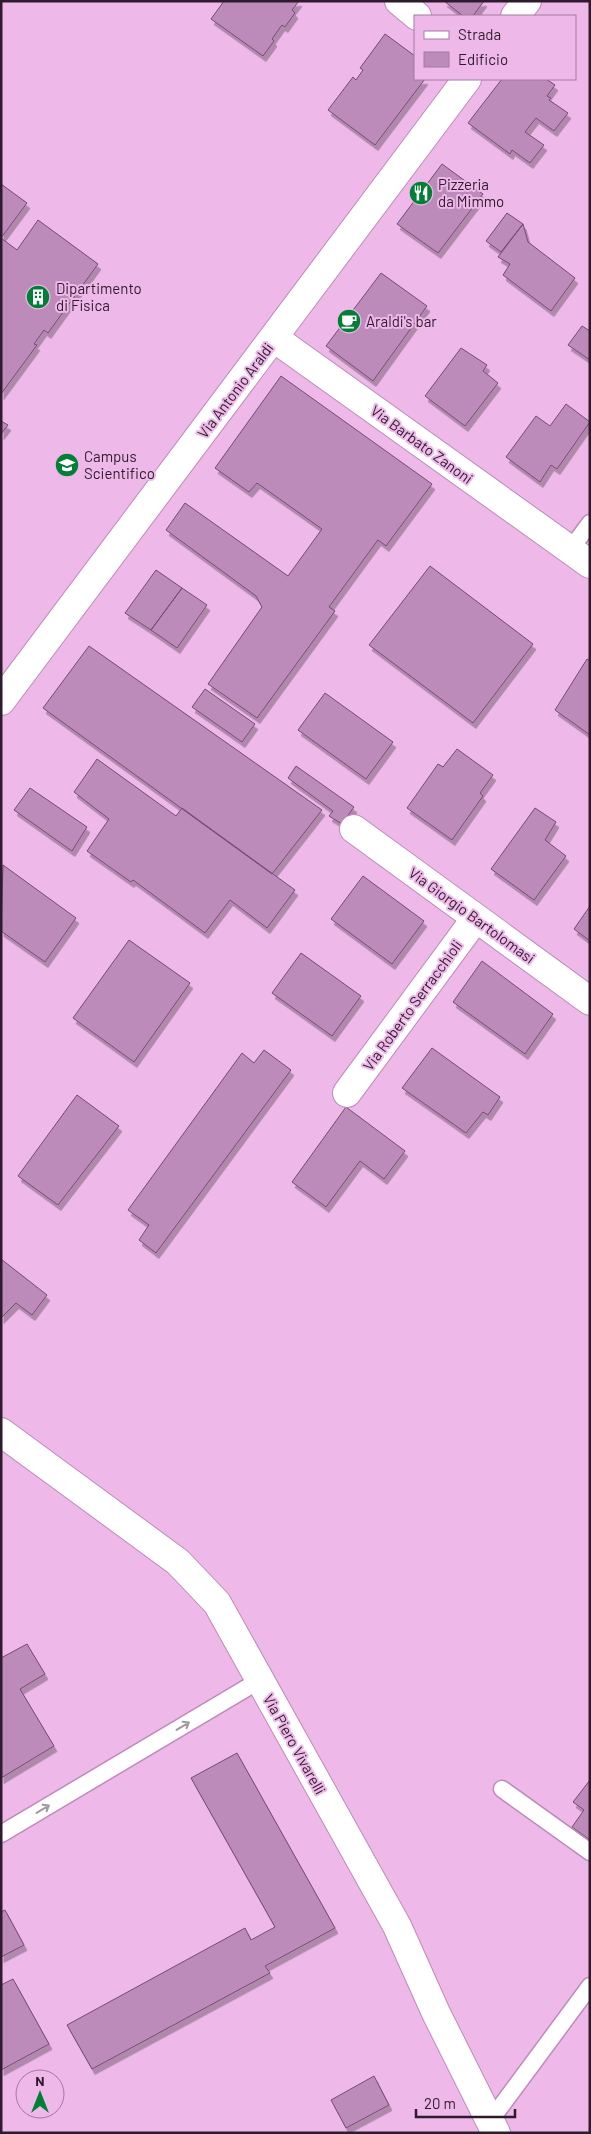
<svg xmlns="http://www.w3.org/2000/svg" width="591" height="2134" font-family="Barlow,sans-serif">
  <defs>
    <filter id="shadow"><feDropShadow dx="3" dy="5.5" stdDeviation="0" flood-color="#0004"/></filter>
  </defs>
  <rect width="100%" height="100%" fill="#eeb9e9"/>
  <path fill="#bd8bb9" stroke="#774974" filter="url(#shadow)" d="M224,1H299L292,10L295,13L285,27L282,25L272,39L274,41L263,56L211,19Z
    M444,1H484L473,16H463Z
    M385,34L415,56V79H425L375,145L328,110L353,77L356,80L363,70L360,68Z
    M502,79H546L555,85L547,96L551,98L549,100L568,113L554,131L536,118L525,132L544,145L530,163L512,150L510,154L468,123Z
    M442,164L483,194L438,253L397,224Z
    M1,184L27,203L1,238L17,250L38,220L98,264L48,333L44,330L34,344L37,345L1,394Z
    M507,213L523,224L501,252L486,241Z
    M523,224L528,242L575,278L551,311L503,275L510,264L498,257Z
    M381,273L427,306L373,381L326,346Z
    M582,326L590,331V360L568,345Z
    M461,348L487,365L483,371L498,383L465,426L425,396Z
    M281,376L432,484L386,546L378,540L364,559L329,607L335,611L257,718L208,684L262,607L256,596L166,530L185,503L288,576L322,529L257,483L249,492L215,468Z
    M566,404L590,422L557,469L551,465L540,482L506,457L536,416L550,426Z
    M1,421L8,425L1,434Z
    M430,566L533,644L473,723L369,645Z
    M156,570L182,588L151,630L125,613Z
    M182,588L207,605L177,648L151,630Z
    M89,646L322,810L272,874L43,708Z
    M587,659L590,661V735L555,710Z
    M205,689L255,724L242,742L192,707Z
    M325,693L393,742L366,779L298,730Z
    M457,749L493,775L480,793L483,796L452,840L407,808L438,764L443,767Z
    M97,759L176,816L182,808L295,890L267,928L230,900L205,933L133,880L131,882L87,851L109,819L74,792Z
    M296,766L354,807L342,824L329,816L333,811L288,778Z
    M30,788L87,827L72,851L14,810Z
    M535,808L556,822L545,840L566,856L534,900L491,869Z
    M3,865L76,918L45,962L1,931Z
    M363,876L424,921L392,964L331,919Z
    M590,906V941L574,929Z
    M129,940L190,983L134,1062L73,1018Z
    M301,953L361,996L332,1036L272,993Z
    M482,961L553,1014L525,1054L453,1002Z
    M432,1048L500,1097L488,1115L483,1112L466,1133L402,1088Z
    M264,1050L291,1070L156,1253L139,1240L149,1225L128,1210L242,1053L254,1063Z
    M77,1095L119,1126L58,1205L18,1176Z
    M346,1107L405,1151L384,1179L360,1161L326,1207L292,1182Z
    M1,1259L47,1295L32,1315L16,1303L1,1318Z
    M27,1644L45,1674L20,1689L54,1746L1,1778V1658Z
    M237,1753L335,1928L265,1966L270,1973L92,2069L67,2025L245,1928L251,1940L275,1927L191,1778Z
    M590,1780V1840L572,1827L584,1810L573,1802Z
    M5,1910L24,1945L1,1957V1912Z
    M13,1979L49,2044L1,2070V1985Z
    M374,2076L389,2105L346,2128L331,2100Z"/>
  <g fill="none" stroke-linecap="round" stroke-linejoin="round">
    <g stroke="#bd8bb9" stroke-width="19">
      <path id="service" d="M570,550L590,523
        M502,1789L590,1852
        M1,1834L260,1680
        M490,2121L590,1986"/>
    </g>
    <g stroke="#bd8bb9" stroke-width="30">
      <path id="minor" d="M399,1L417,16
        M515,16L527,1
        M274,338L590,564
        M1,701L467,79
        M354,829L590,1001
        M347,1093L476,918
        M1,1432L178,1562L217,1603L397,1926L436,2013L496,2133"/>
    </g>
    <use href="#service" stroke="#fff" stroke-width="16"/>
    <use href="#minor" stroke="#fff" stroke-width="28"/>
  </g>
  <defs><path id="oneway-shaft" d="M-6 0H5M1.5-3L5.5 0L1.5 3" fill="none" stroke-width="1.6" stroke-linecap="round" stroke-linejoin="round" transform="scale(1.25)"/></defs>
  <g stroke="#a198a0">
    <use href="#oneway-shaft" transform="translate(183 1726) rotate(-31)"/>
    <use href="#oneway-shaft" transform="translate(43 1809) rotate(-31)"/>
  </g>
  <defs>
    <g id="restaurant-disc" transform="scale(1.25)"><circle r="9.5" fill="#027f37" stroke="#eeb9e9"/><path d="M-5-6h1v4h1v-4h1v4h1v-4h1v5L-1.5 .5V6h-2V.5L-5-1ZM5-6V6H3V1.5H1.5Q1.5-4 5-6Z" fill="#fff"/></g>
    <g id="building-disc" transform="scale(1.25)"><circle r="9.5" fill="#027f37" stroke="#eeb9e9"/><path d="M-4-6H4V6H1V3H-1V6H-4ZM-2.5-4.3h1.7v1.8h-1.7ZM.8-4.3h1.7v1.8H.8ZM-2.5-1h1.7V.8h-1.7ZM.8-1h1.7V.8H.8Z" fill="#fff"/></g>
    <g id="cafe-disc" transform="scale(1.25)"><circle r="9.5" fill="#027f37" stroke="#eeb9e9"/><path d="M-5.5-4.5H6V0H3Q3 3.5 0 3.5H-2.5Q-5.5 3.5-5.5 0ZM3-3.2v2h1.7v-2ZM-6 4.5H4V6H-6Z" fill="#fff"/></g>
    <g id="university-disc" transform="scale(1.25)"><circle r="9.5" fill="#027f37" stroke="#eeb9e9"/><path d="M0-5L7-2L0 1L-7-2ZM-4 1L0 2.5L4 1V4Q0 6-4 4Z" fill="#fff"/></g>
  </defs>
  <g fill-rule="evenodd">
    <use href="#restaurant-disc" x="421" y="193"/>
    <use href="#building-disc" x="38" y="297"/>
    <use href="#cafe-disc" x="349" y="321"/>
    <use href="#university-disc" x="67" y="465"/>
  </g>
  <g text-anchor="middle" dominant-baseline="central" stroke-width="4" stroke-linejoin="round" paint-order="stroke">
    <g font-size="15" fill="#2f1b2d" stroke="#eeb9e9" text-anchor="start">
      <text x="438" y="184">Pizzeria<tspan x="438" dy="17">da Mimmo</tspan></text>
      <text x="56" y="288">Dipartimento<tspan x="56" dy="17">di Fisica</tspan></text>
      <text x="366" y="321">Araldi's bar</text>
      <text x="84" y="456">Campus<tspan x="84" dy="17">Scientifico</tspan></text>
    </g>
    <g font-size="15" fill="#2f1b2d" stroke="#eeb9e9">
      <text transform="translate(235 390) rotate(-53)">Via Antonio Araldi</text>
      <text transform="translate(422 444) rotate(36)">Via Barbato Zanoni</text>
      <text transform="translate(472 915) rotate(36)">Via Giorgio Bartolomasi</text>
      <text transform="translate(412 1005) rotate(-54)">Via Roberto Serracchioli</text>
      <text transform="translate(295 1744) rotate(61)">Via Piero Vivarelli</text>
    </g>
  </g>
  <rect width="591" height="2134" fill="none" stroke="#2f1b2d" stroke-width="5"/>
  <rect x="414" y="15" width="162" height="65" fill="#eeb9e9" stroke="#a27a9e"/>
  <rect x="424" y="31" width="25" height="8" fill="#ffffff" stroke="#a27a9e"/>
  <text x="458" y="40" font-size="15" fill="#2f1b2d">Strada</text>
  <rect x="424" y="52" width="25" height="15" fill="#bd8bb9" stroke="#a27a9e"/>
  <text x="458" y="65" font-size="15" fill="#2f1b2d">Edificio</text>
  <g transform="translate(40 2094)"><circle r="24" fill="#eeb9e9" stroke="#a27a9e"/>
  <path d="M0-4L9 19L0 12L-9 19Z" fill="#027f37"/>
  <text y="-8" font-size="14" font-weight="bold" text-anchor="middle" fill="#2f1b2d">N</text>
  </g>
  <path d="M416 2109v8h99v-8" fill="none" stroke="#2f1b2d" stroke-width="2.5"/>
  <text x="424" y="2109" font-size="15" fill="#2f1b2d" stroke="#eeb9e9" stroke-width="4" paint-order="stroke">20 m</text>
</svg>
